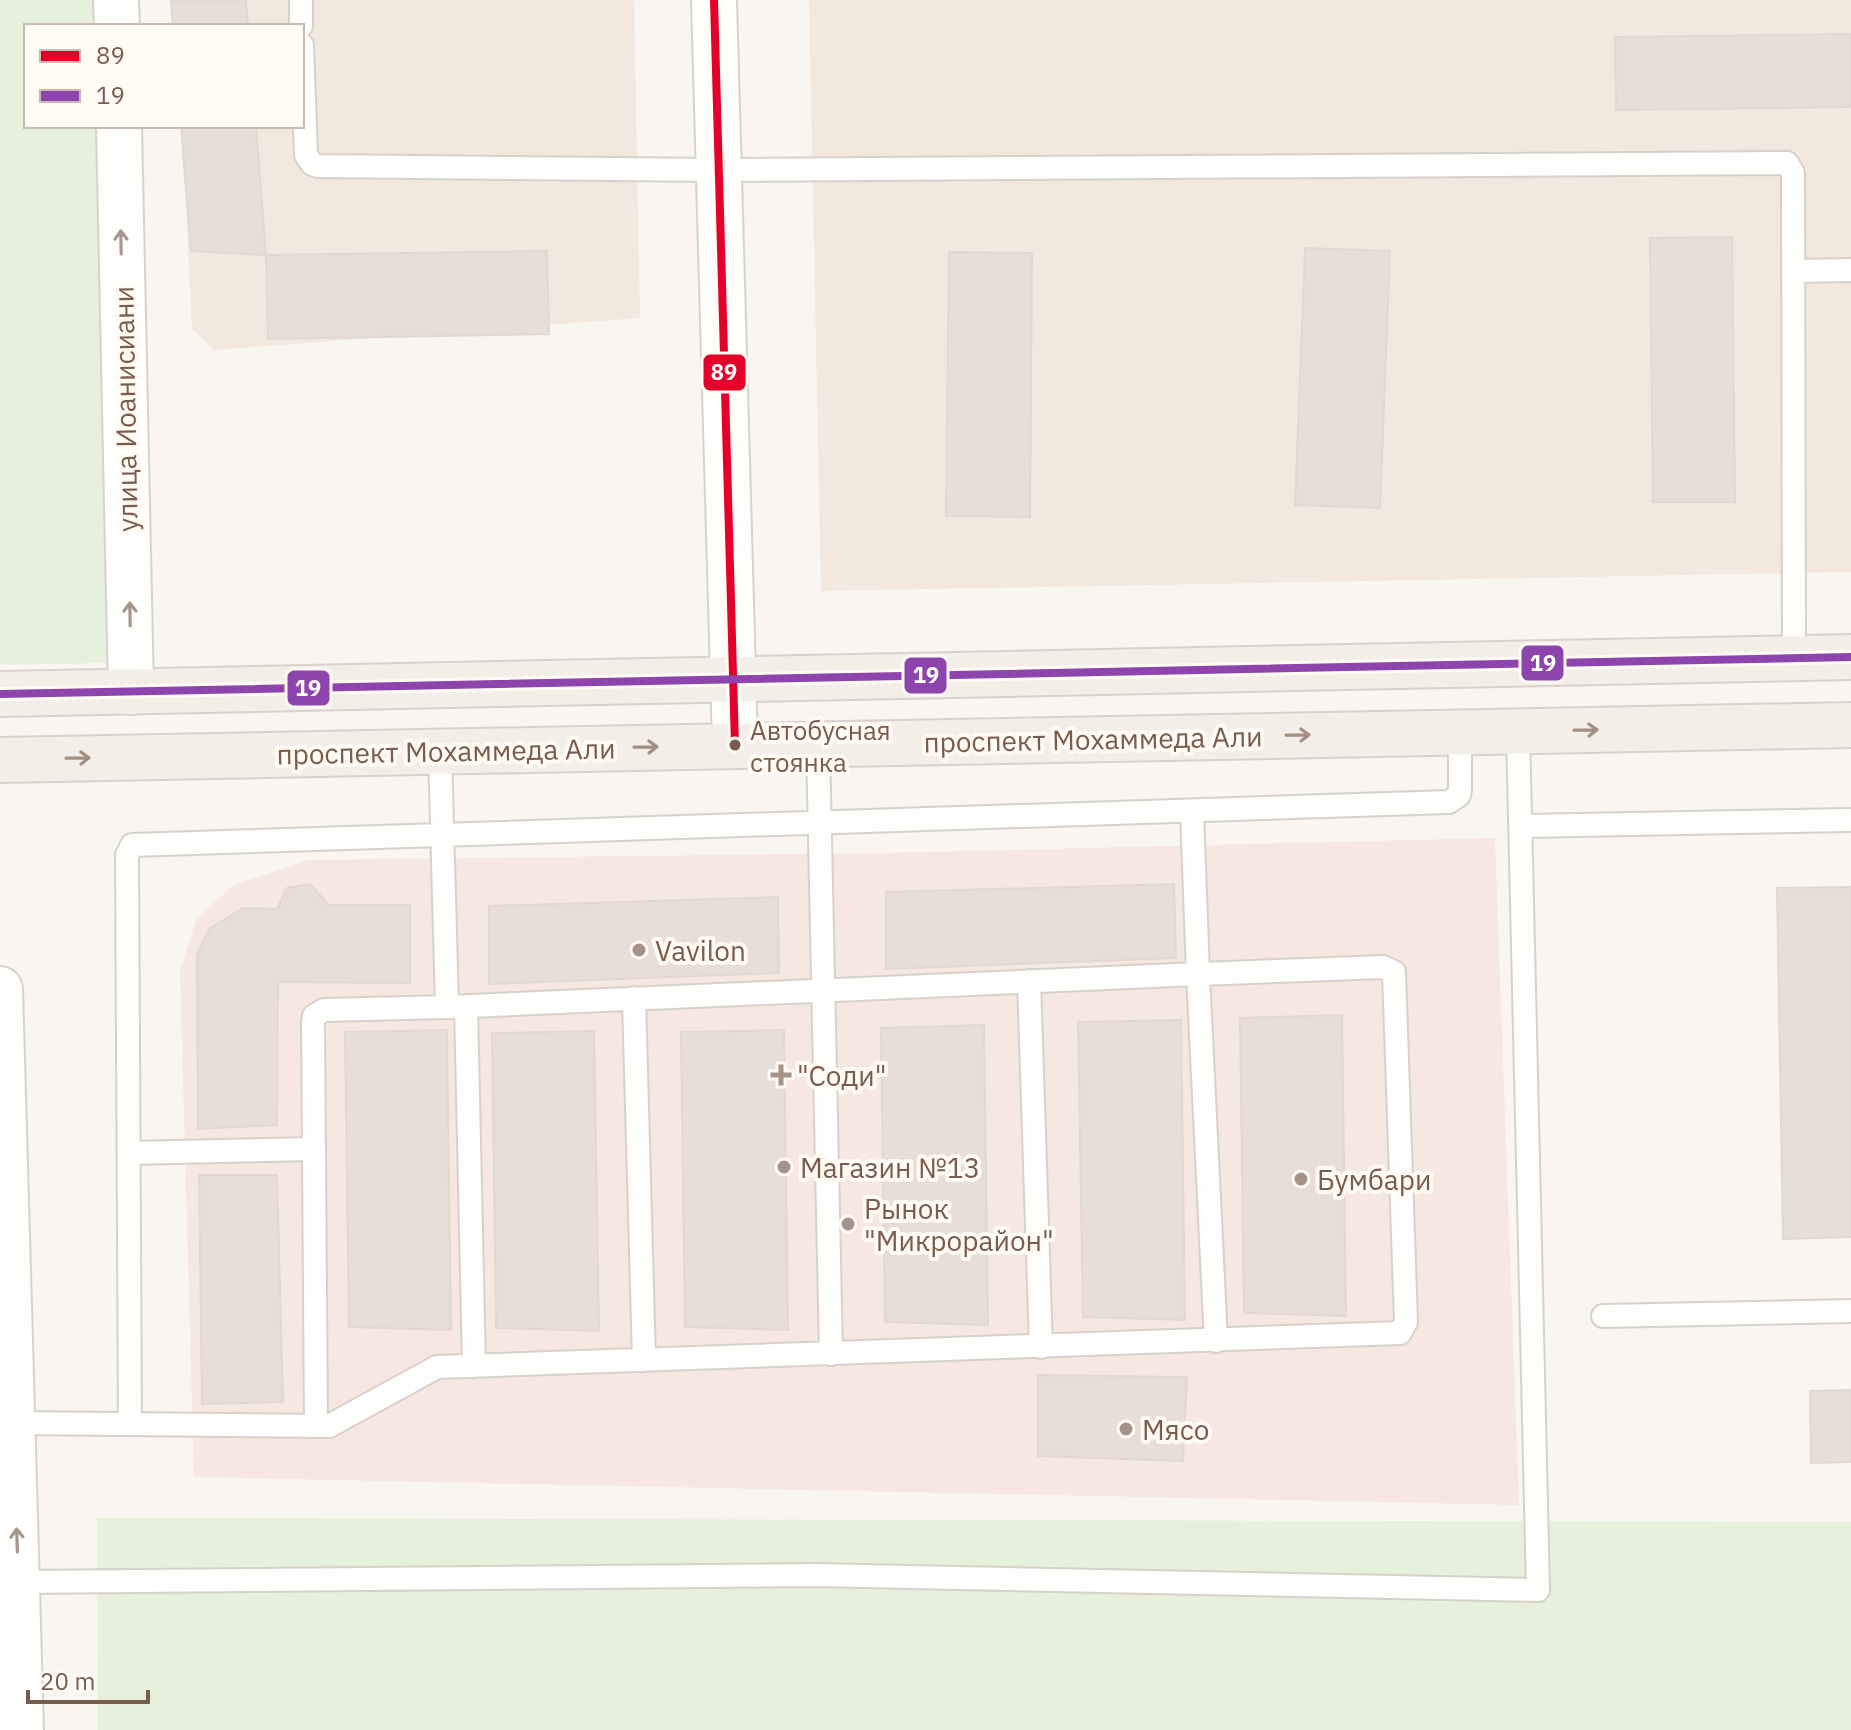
<svg xmlns="http://www.w3.org/2000/svg" width="1851" height="1730" font-family="'IBM Plex Sans',sans-serif">
  <rect width="100%" height="100%" fill="#f9f5f0"/>
  <path fill="#f2e8de" d="M176,0H634L640,318L214,350L192,329L182,126H302V26H178Z
    M809,0H1851V572L821,591Z"/>
  <path fill="#f6e8e1" d="M1495,838L1519,1505L194,1477L180,972L196,920L232,886L309,860L885,853Z"/>
  <path fill="#e7f0db" d="M0,0H96L97,26H26V126H99L109,663L0,665Z
    M97,1518L1851,1522V1730H98Z"/>
  <path fill="#e6ded7" stroke="#e2d8d2" stroke-width="2" d="M171,0H246L248,26H173Z
    M1851,34V107L1616,110L1615,37Z
    M181,126H256L266,255L191,251Z
    M1732,237L1735,502H1653L1650,238Z
    M1305,248L1390,251L1380,508L1295,505Z
    M547,251L549,334L268,339L266,255Z
    M949,252L1032,253L1030,517L946,516Z
    M310,884L329,905H410V983L278,982L277,1125L198,1129L197,955L209,929L243,908L277,909L287,888Z
    M1174,884L1176,958L886,969V892Z
    M1851,887V1237L1783,1239L1777,888Z
    M778,897L779,973L489,984V906Z
    M1342,1015L1346,1316L1244,1313L1240,1018Z
    M1181,1020L1185,1320L1083,1317L1078,1022Z
    M984,1025L988,1325L885,1322L881,1028Z
    M447,1030L451,1330L349,1327L345,1032Z
    M784,1030L788,1330L685,1327L681,1032Z
    M594,1031L599,1331L496,1328L492,1033Z
    M199,1175H277L283,1402L202,1404Z
    M1038,1375L1187,1377L1183,1461L1038,1456Z
    M1851,1390V1462L1811,1463L1810,1391Z"/>
  <g fill="none" stroke-linecap="round" stroke-linejoin="round">
    <g stroke="#d7d1cb" stroke-width="26">
      <path id="lane" d="M301,0V26
        M302,45L306,155L312,164L318,166L719,170L1787,163L1793,173L1794,657
        M1793,271L1851,270
        M818,744L831,1354
        M1520,826L1851,820
        M1029,981L1041,1347
        M634,998L644,1360
        M466,1006L474,1366
        M447,1007L1198,974L1216,1341
        M129,1153L313,1149
        M1603,1316L1851,1311
        M13,1423L329,1426L437,1367L1400,1333L1406,1322L1394,972L1383,967L1198,974L1192,812
        M130,1424L127,855L132,845L1449,802L1459,795L1460,789V732
        M316,1426L313,1022L314,1016L324,1010L447,1007L440,751
        M18,1582L815,1575L1538,1590L1518,731"/>
    </g>
    <g stroke="#d9d2cb" stroke-width="48">
      <path id="secondary" d="M116,0L117,26
        M714,0L735,745
        M119,126L131,692
        M0,989L21,1730"/>
    </g>
    <g stroke="#dad1cc" stroke-width="48">
      <path id="primary" d="M0,694L1851,657
        M0,760L1851,725"/>
    </g>
    <use href="#lane" stroke="#fefefd" stroke-width="22"/>
    <use href="#secondary" stroke="#fefefd" stroke-width="44"/>
    <use href="#primary" stroke="#f3eee8" stroke-width="44"/>
    <g stroke="#fffaf3" stroke-width="14">
      <path id="bus-1" d="M714,0L735,745"/>
    </g>
    <g stroke="#fffaf3" stroke-width="14">
      <path id="bus-2" d="M0,694L1851,657"/>
    </g>
    <use href="#bus-1" stroke="#e4002b" stroke-width="8"/>
    <use href="#bus-2" stroke="#8e44ad" stroke-width="8"/>
  </g>
  <defs><path id="oneway-shaft" d="M-6 0H5M1.5-3L5.5 0L1.5 3" fill="none" stroke-width="1.6" stroke-linecap="round" stroke-linejoin="round" transform="scale(2)"/></defs>
  <g stroke="#a8958b">
    <use href="#oneway-shaft" transform="translate(121 242) rotate(-91)"/>
    <use href="#oneway-shaft" transform="translate(130 614) rotate(-91)"/>
    <use href="#oneway-shaft" transform="translate(17 1540) rotate(-92)"/>
  </g>
  <g stroke="#a48f83">
    <use href="#oneway-shaft" transform="translate(1586 730) rotate(-1)"/>
    <use href="#oneway-shaft" transform="translate(1298 735) rotate(-1)"/>
    <use href="#oneway-shaft" transform="translate(646 747) rotate(-1)"/>
    <use href="#oneway-shaft" transform="translate(78 758) rotate(-1)"/>
  </g>
  <circle fill="#7a5c4d" stroke="#fffaf3" stroke-width="3" cx="735" cy="745" r="7"/>
  <g fill="#a69286" stroke="#fffaf3" stroke-width="3">
    <circle cx="639" cy="950" r="8"/>
    <path d="M777 1063h8v8h8v8h-8v8h-8v-8h-8v-8h8z"/>
    <circle cx="784" cy="1167" r="8"/>
    <circle cx="1301" cy="1179" r="8"/>
    <circle cx="848" cy="1224" r="8"/>
    <circle cx="1126" cy="1429" r="8"/>
  </g>
  <g text-anchor="middle" dominant-baseline="central" stroke-width="8" stroke-linejoin="round" paint-order="stroke">
    <g font-size="26" fill="#7a5c4d" stroke="#fffaf3" text-anchor="start">
      <text x="750" y="730">Автобусная<tspan x="750" dy="32">стоянка</tspan></text>
    </g>
    <g font-size="28" fill="#7a5c4d" stroke="#fffaf3">
      <text transform="translate(125 409) rotate(-91)">улица Иоанисиани</text>
      <text transform="translate(1093 739) rotate(-1)">проспект Мохаммеда Али</text>
      <text transform="translate(446 751) rotate(-1)">проспект Мохаммеда Али</text>
    </g>
    <g font-size="28" fill="#7a5c4d" stroke="#fffaf3" text-anchor="start">
      <text x="655" y="950">Vavilon</text>
      <text x="797" y="1075">"Соди"</text>
      <text x="800" y="1167">Магазин №13</text>
      <text x="1317" y="1179">Бумбари</text>
      <text x="864" y="1208">Рынок<tspan x="864" dy="32">"Микрорайон"</tspan></text>
      <text x="1142" y="1429">Мясо</text>
    </g>
  </g>
  <g stroke="#fffaf3" stroke-width="3">
    <rect x="702" y="353" width="45" height="39" rx="8" fill="#e4002b"/>
    <rect x="1520" y="644" width="45" height="38" rx="8" fill="#8e44ad"/>
    <rect x="903" y="656" width="45" height="39" rx="8" fill="#8e44ad"/>
    <rect x="286" y="669" width="45" height="38" rx="8" fill="#8e44ad"/>
  </g>
  <g font-size="22" text-anchor="middle" font-weight="bold" fill="#fff">
    <text x="724" y="380">89</text>
    <text x="1543" y="671">19</text>
    <text x="926" y="683">19</text>
    <text x="308" y="696">19</text>
  </g>
  <rect x="24" y="24" width="280" height="104" fill="#fffaf3" stroke="#cabbb1" stroke-width="2"/>
  <rect x="40" y="50" width="40" height="12" fill="#e4002b" stroke="#cabbb1" stroke-width="2"/>
  <text x="96" y="64" font-size="24" fill="#7a5c4d">89</text>
  <rect x="40" y="90" width="40" height="12" fill="#8e44ad" stroke="#cabbb1" stroke-width="2"/>
  <text x="96" y="104" font-size="24" fill="#7a5c4d">19</text>
  <path d="M28 1690v12h120v-12" fill="none" stroke="#7a5c4d" stroke-width="4"/>
  <text x="40" y="1690" font-size="24" fill="#7a5c4d" stroke="#fffaf3" stroke-width="6" paint-order="stroke">20 m</text>
</svg>
